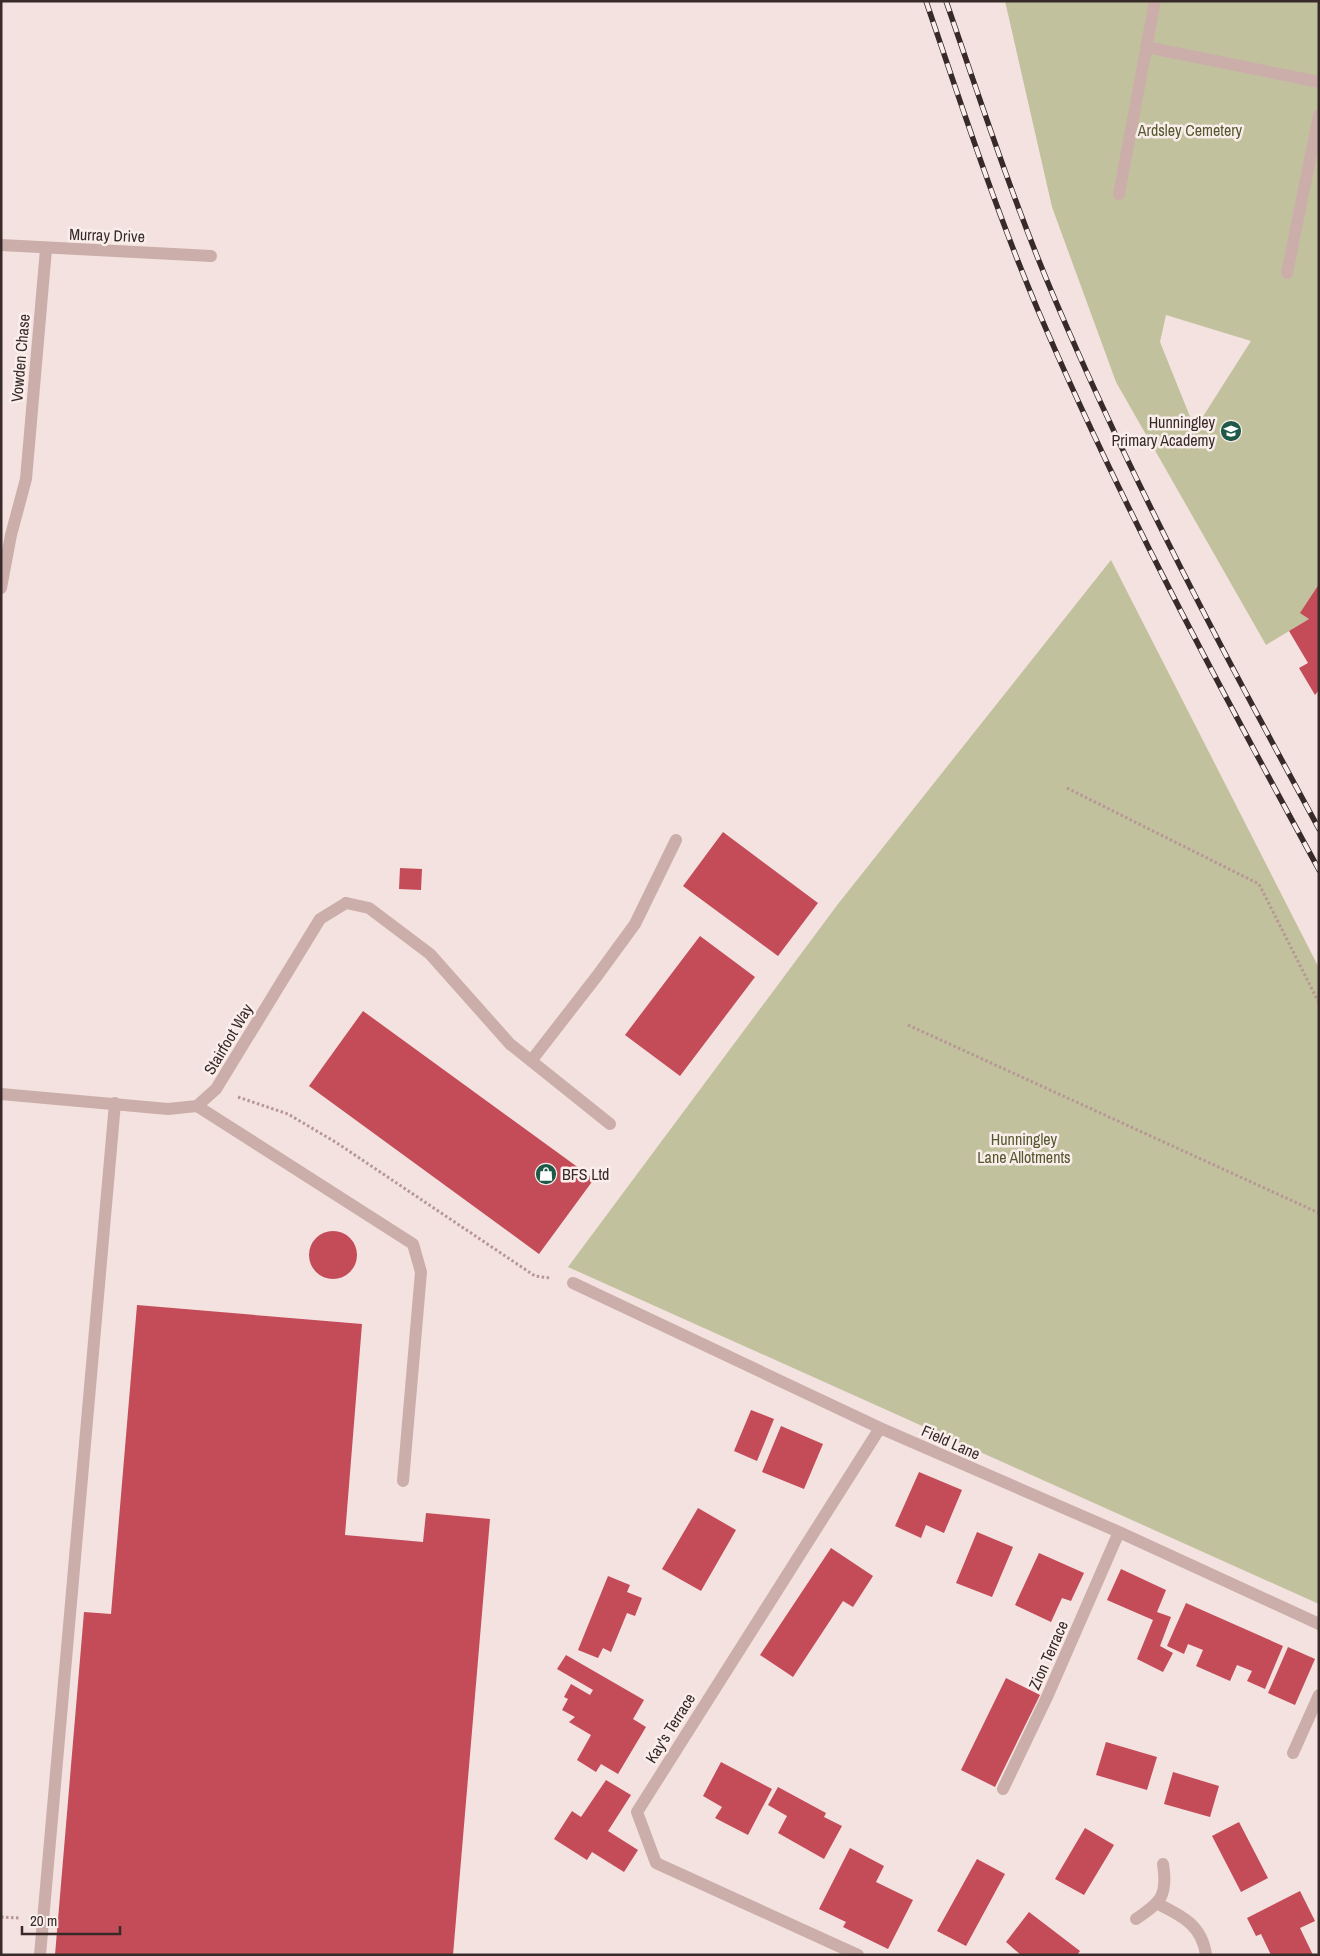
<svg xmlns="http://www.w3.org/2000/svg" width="1320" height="1956" font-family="'Archivo Narrow',sans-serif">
  <rect width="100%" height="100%" fill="#f3e2df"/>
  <path fill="#c2c19e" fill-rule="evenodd" d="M1005,1H1319V584L1301,613L1309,619L1266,645L1116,382L1052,207ZM1166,315L1251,341L1195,429L1160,342Z
    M1111,560L1319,968V1604L568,1267L838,904Z"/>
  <path fill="#c44b58" d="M1319,584V690L1315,695L1299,668L1308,663L1289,631L1309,619L1300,613Z
    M723,832L818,903L778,956L683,886Z
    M400,868L422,869L421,890L399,889Z
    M700,936L755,977L680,1076L625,1035Z
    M363,1011L594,1179L539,1254L309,1086Z
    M309 1255a24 24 0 1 1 48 0a24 24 0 1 1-48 0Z
    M137,1305L362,1324L345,1535L423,1542L426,1513L490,1519L453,1955H55L84,1612L111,1614Z
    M751,1410L774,1419L757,1461L734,1451Z
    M781,1426L823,1444L804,1489L762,1472Z
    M919,1472L962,1490L944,1533L926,1525L921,1538L895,1526Z
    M698,1508L736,1530L701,1591L662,1569Z
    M977,1532L1013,1547L992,1597L956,1583Z
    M831,1548L873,1576L853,1607L843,1601L793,1677L760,1655Z
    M1039,1553L1084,1573L1071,1601L1062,1598L1051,1622L1015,1605Z
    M1121,1569L1166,1590L1157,1612L1171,1617L1160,1646L1173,1653L1163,1672L1137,1659L1153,1620L1107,1600Z
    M608,1576L630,1585L627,1592L642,1598L635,1616L627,1613L611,1652L603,1648L598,1658L578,1650Z
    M1186,1603L1283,1646L1265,1689L1247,1681L1252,1671L1237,1665L1230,1681L1196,1666L1203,1650L1188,1644L1184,1654L1167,1646Z
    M1288,1647L1315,1659L1295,1705L1268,1693Z
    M566,1655L644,1700L633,1719L646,1727L618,1774L601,1764L596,1772L577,1760L591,1735L569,1722L575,1717L562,1710L568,1699L564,1697L571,1684L590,1695L593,1690L557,1669Z
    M1006,1678L1040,1695L995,1787L961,1770Z
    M1106,1742L1157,1757L1147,1790L1096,1775Z
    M721,1762L772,1789L748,1835L715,1818L722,1807L703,1796Z
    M1173,1772L1219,1786L1210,1817L1164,1804Z
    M606,1780L631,1795L608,1831L638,1850L624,1872L592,1852L587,1860L554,1839L572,1811L581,1817Z
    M778,1787L826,1813L824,1817L842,1826L824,1859L778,1833L787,1816L768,1805Z
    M1239,1822L1268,1878L1241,1892L1212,1836Z
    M1085,1828L1114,1845L1084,1895L1055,1879Z
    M850,1848L884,1866L876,1882L913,1900L888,1949L843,1927L846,1922L819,1909Z
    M977,1859L1005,1874L966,1946L937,1931Z
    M1300,1891L1315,1921L1300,1928L1313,1955H1271L1261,1934L1256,1936L1247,1918Z
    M1029,1912L1080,1951L1077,1955H1021L1006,1942Z"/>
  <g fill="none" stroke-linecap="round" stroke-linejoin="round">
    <path stroke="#b79795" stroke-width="3" stroke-dasharray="2.5 2.5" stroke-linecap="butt" d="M1067,788L1259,884L1319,1003
      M908,1025L1319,1213
      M238,1097L288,1114L337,1143L535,1276L550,1278
      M1,1917L20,1918"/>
    <path stroke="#cbaeaa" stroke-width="12" d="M1146,47L1319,82
      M1119,194L1155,1
      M1287,273L1319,115
      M346,903L369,908L430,954L510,1044L610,1124
      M531,1061L597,976L635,924L676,840
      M197,1106L413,1244L421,1272L403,1481
      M1293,1753L1319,1695
      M40,1955L115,1103"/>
    <path stroke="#cbaeaa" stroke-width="12" d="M1,245L211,256
      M1,588L11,535L26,479L46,249
      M1,1094L168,1109L197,1106L216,1089L320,919L346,903
      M573,1283L880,1428L1119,1532L1319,1624
      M1003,1789L1047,1697L1119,1532
      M1158,1904C1182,1916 1202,1925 1206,1955
      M1136,1919C1161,1902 1168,1896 1163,1864
      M858,1955L656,1863L637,1812L880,1428"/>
    <g stroke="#392a2a" stroke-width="5.5">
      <path id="rail" d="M926,1C961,104 995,208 1037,308C1119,501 1219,686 1319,870
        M946,1C981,102 1014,204 1056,302C1133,483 1225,656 1319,829"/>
    </g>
    <use href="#rail" stroke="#faeeeb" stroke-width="4" stroke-dasharray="11" stroke-linecap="butt"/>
  </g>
  <defs>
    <g id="school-disc" transform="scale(1.125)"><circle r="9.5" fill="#1f5a49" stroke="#faeeeb"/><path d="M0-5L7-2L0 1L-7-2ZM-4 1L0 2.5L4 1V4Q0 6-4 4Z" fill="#fff"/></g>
    <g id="shop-disc" transform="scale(1.125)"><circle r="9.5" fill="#1f5a49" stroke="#faeeeb"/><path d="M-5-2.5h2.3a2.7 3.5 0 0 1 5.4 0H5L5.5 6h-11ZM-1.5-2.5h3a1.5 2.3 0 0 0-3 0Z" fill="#fff"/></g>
  </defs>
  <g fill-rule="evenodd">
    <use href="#school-disc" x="1231" y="431"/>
    <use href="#shop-disc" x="546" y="1174"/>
  </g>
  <g text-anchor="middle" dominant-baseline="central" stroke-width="5" stroke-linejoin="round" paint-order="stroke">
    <g font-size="16" fill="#56572e" stroke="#faeeeb">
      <text x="1190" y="130">Ardsley Cemetery</text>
      <text x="1024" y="1139">Hunningley<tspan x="1024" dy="18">Lane Allotments</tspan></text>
    </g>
    <g font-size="16" fill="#392a2a" stroke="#faeeeb">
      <text transform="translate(107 235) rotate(2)">Murray Drive</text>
      <text transform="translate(20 358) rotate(-85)">Vowden Chase</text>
      <text transform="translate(228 1039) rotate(-59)">Stairfoot Way</text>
      <text transform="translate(951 1442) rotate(24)">Field Lane</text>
      <text transform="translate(1048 1655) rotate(-66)">Zion Terrace</text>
      <text transform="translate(670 1728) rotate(-58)">Kay's Terrace</text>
    </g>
    <g font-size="16" fill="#392a2a" stroke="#faeeeb" text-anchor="end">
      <text x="1215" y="422">Hunningley<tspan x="1215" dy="18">Primary Academy</tspan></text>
      <text x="562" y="1174" text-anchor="start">BFS Ltd</text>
    </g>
  </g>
  <rect width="1320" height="1956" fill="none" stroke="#392a2a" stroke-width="5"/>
  <path d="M22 1926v8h98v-8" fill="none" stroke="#392a2a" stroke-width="2.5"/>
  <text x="30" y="1926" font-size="15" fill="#392a2a" stroke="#faeeeb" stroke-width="4" paint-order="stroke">20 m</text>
</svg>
